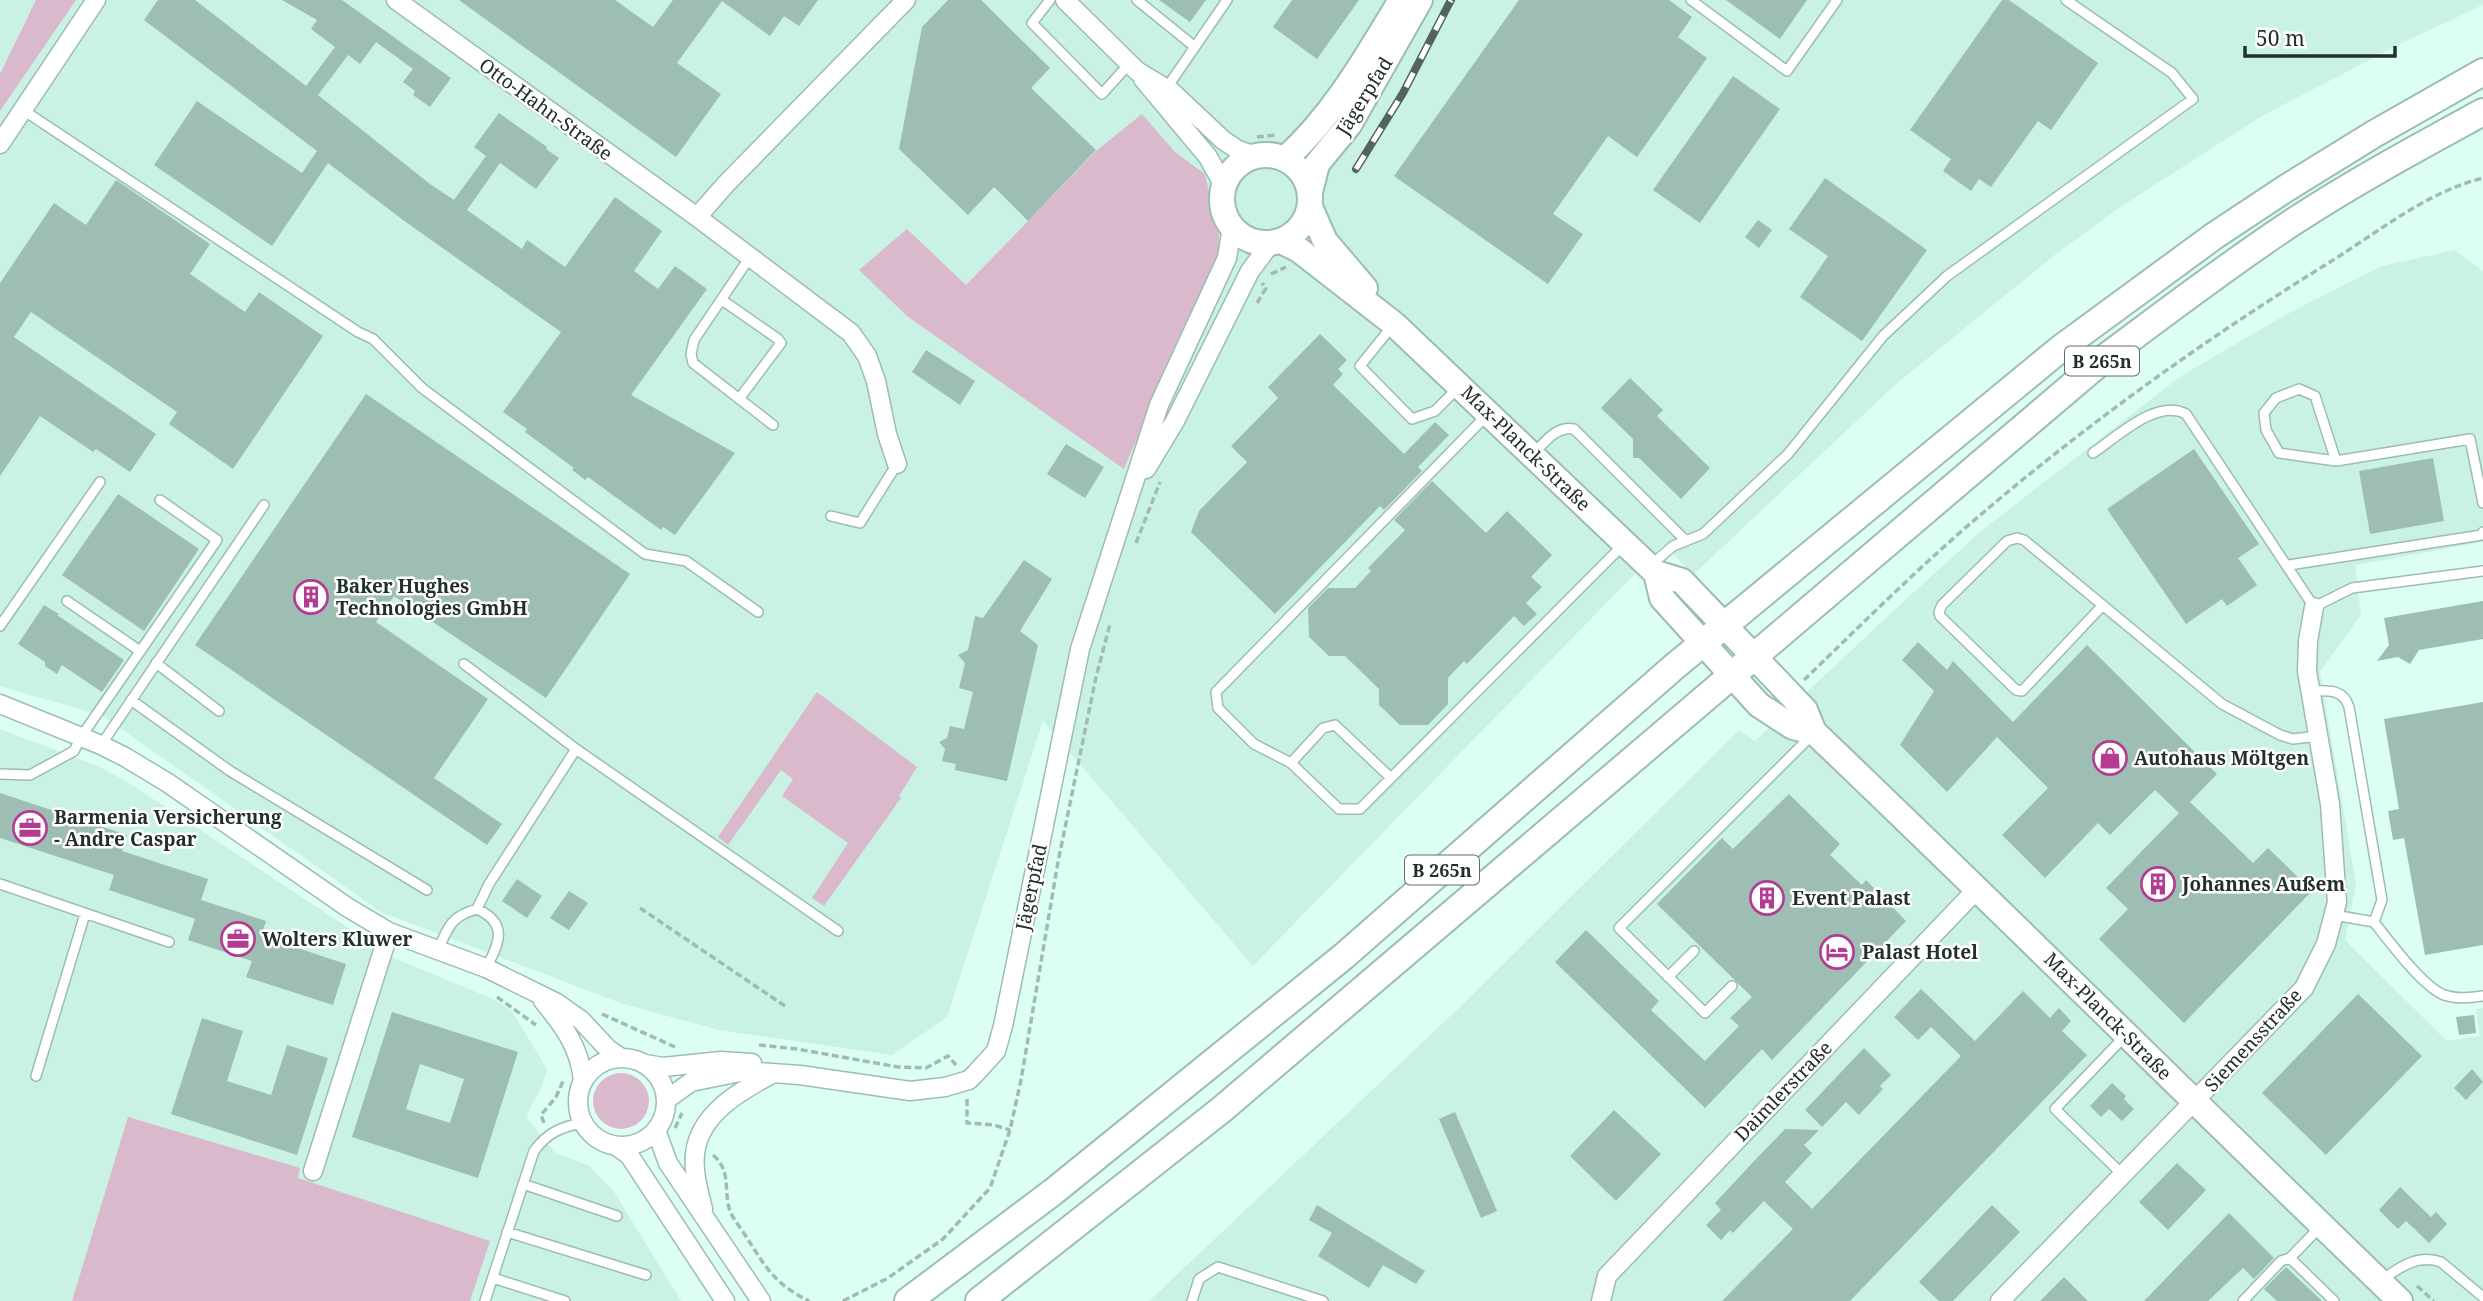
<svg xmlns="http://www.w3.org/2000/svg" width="2483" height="1301" font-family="'Noto Serif',serif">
  <rect width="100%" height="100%" fill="#ddfef4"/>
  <path fill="#c9f2e5" d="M0,0H2483V5L2406,41L2262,116L2122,206L2056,254L1896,384L1693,575L1664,544L1253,966L1043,721L947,1017L892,1055L719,1030L623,1004L381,912L103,716L0,686Z
    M2455,250L2483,271V542L2355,565L2361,615L2320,672L2356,884L2345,940L2447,1041L2480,1036L2476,1009L2483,1008V1301H1149L1463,1004L1739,730L1755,741L1891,613L1981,531L2181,376L2287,314L2382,266Z
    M0,729L98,766L126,781L394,958L493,999L512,1011L547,1069L541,1089L530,1108L527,1118L555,1153L588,1165L613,1190L681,1301H0Z"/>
  <path fill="#dab9cd" d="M36,0H76L0,111V74Z
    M1142,114L1175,152L1205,174L1219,236L1218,266L1171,359L1124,469L907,316L859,270L907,229L966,285L1096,151Z
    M817,692L917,767L899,796L901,798L824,906L812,898L848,843L782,796L793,779L781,770L728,845L718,837Z
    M593 1101a28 28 0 1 1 56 0a28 28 0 1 1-56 0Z
    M128,1117L300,1168L298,1178L490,1241L470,1301H72Z"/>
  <path fill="#9ebdb3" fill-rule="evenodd" d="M158,0H195L306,86L335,47L311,29L317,20L282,0H342L451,78L430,107L413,95L415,91L403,82L413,69L376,42L360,64L348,55L318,95L430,184L454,200L486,156L474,147L499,113L547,147L546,149L559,158L536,189L500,163L467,210L522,249L527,240L565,267L615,197L662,231L634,271L658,289L675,266L707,289L631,395L735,453L675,535L663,527L661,530L588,477L585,480L579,475L572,470L574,468L525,432L527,429L503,412L561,332L403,220L328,163L272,246L154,165L197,101L302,173L317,151L144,20Z
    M459,0H615L653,27L673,0H818L799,26L784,16L770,36L722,1L677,63L721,94L676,157Z
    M948,0H981L1050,68L1031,88L1096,150L1028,221L994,187L968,215L899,149L922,27Z
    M1159,0H1206L1190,22Z
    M1292,0H1359L1317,59L1273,27Z
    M1519,0H1669L1692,17L1678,37L1707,58L1637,157L1608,136L1553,214L1583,234L1548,284L1394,176Z
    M1726,0H1807L1780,39Z
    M2002,0H2009L2098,63L2051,130L2038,121L1991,187L1979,179L1971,191L1943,171L1951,159L1910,130Z
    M1733,76L1780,109L1700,223L1653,190Z
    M1825,178L1927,250L1862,341L1800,297L1828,256L1789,229Z
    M116,180L210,244L190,274L245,312L259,292L323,336L233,469L169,424L177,412L31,312L14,337L156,434L130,472L96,449L93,452L40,416L0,476V283L54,203L86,225Z
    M1758,220L1772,230L1759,248L1745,237Z
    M1320,334L1347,360L1338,369L1343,374L1333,385L1404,454L1435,422L1449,435L1418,467L1422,471L1384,510L1380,506L1275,614L1191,532L1199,511L1247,462L1231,446L1278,398L1268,387Z
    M926,350L975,381L960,405L912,372Z
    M1630,378L1663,410L1657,416L1710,468L1681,499L1639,458H1633V439L1601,408Z
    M366,394L630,574L546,698L394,596L376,622L488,699L434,778L502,824L487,845L195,645Z
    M1066,444L1104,467L1085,498L1047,474Z
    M2194,449L2259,544L2238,558L2257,585L2227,606L2222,599L2186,624L2107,509Z
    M2433,458L2444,521L2370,534L2359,471Z
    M1432,481L1486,533L1507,511L1552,555L1531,577L1542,587L1526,603L1537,614L1524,626L1514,616L1467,664L1464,661L1448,678V704L1428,725H1400L1379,705V689L1345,656H1329L1309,637L1308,608L1328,588H1355L1371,571L1368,568L1405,530L1394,520Z
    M118,494L199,549L144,631L62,575Z
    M1024,560L1052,579L1020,631L1038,645L1007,781L955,770L956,764L942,761L945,749L939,742L947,738L950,726L964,729L973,692L959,688L965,663L958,655L968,650L975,616L983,618Z
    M2483,601V639L2419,650L2410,664L2398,657L2377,661L2389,645L2384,618Z
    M44,605L59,614L57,615L124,660L102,692L62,665L57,674L45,666V662L18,644Z
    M1918,642L1947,670L1953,661L2013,722L2087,645L2217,774L2190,802L2253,863L2268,848L2312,891L2184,1023L2099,939L2128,909L2106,888L2179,813L2155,790L2110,835L2098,823L2045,878L2002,835L2048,788L1997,737L1947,792L1900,745L1934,691L1902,660Z
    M2483,702V945L2425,955L2404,838L2393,840L2388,811L2399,809L2384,719Z
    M0,793L127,835L122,851L208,879L201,900L266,921L261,936L346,964L333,1005L246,977L252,961L188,940L195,919L109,890L114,875L0,838Z
    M1789,794L1840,844L1830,855L1862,885L1866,880L1906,921L1772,1060L1762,1049L1705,1108L1555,962L1586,930L1659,1001L1651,1010L1705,1061L1739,1026L1730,1018L1752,997L1657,904L1722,838L1733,849Z
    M517,879L542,896L527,918L502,901Z
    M569,891L588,903L569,930L550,918Z
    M1921,989L1975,1041L2023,991L2050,1018L2059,1008L2071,1021L2062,1031L2087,1055L1850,1301H1722L1793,1229L1764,1201L1733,1233L1730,1230L1721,1240L1706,1225L1721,1210L1715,1203L1757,1158L1785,1129L1819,1130L1804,1145L1812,1153L1785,1182L1812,1209L1961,1056L1931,1027L1918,1040L1894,1017Z
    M2358,994L2422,1056L2326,1155L2262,1093Z
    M392,1012L518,1052L478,1178L352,1137ZM420,1064L464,1079L450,1123L406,1109Z
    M2474,1015L2476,1033L2459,1035L2456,1017Z
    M202,1018L243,1031L227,1081L271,1095L287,1045L328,1058L297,1155L171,1114Z
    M1864,1048L1891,1075L1880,1086L1883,1089L1859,1115L1846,1102L1822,1127L1805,1110Z
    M2472,1069L2483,1082L2466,1100L2454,1088Z
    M2112,1083L2126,1096L2124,1099L2134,1109L2122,1121L2109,1109L2101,1117L2090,1106Z
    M1614,1110L1661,1154L1616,1201L1570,1156Z
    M1455,1112L1497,1211L1481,1218L1439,1119Z
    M2177,1163L2206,1190L2168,1230L2139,1202Z
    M2400,1187L2431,1217L2436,1212L2447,1224L2429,1243L2406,1221L2398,1229L2379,1210Z
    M1317,1205L1425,1271L1416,1284L1383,1265L1369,1288L1318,1256L1332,1233L1309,1220Z
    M1992,1205L2020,1232L1953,1301H1939L1919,1282Z
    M2229,1213L2274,1258L2254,1279L2243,1268L2208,1301H2144Z
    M2286,1267L2322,1301H2277L2264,1289Z
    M2064,1277L2088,1301H2040Z"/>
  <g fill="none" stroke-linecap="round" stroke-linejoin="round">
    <g stroke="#9dbcb2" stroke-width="12">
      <path id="lane" d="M1050,0L1032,23L1102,94L1129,64
        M1137,0L1195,47
        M1691,0L1787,71L1837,0
        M1166,89L1227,0
        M23,110L358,332L373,339L422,388L645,554L686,561L758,612
        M750,257L694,340L691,354L693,363L773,425
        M722,300L778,339L781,343L739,399
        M1393,325L1360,366L1412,419L1435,411L1459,387
        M1488,414L1216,692L1218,708L1254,744L1291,763L1339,809H1360L1624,544
        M1534,453C1546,441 1556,426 1574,429L1686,541
        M2093,453C2117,437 2157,398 2186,414L2314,607L2352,588L2483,571
        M2336,461L2315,396L2299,389L2276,398L2264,413L2266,430L2279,453L2336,461L2470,439L2483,503
        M831,516L860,523L897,464
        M1651,565L1673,546L1703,534L1788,454L1883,336L1947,276L2193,99L2172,73L2066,0
        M2289,565L2482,535L2483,532
        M67,601L140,651
        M2103,605L2022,691L2016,690L1940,616L1939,612L1942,605L2007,541L2017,538L2024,540L2222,704L2280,735L2293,739L2318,736
        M0,626L100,482
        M156,663L219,711
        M464,664L576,749L489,884L477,909
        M2311,691C2327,691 2343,688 2349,707L2382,900L2374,922
        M131,700L230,771L427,890
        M101,745L264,505
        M576,749L838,931
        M1291,763L1323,728L1335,725L1391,778
        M0,774L30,775L74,751L81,737L217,540L160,500
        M0,884L169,942
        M2334,915L2374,922C2389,941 2422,986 2444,995C2456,999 2471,998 2483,996
        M438,950C448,927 451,916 477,909C508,923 500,943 486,968
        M1668,977L1694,951
        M1732,986L1705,1013L1619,928L1811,736
        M36,1076L85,914
        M2123,1175L2055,1109L2125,1036
        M523,1184L617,1216
        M2320,1227L2290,1258L2334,1301
        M507,1232L646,1275
        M493,1278L565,1301
        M2381,1281C2399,1267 2418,1254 2441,1262L2483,1297
        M485,1301L534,1151C547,1133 562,1126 584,1123
        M1192,1301L1199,1279L1218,1267L1323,1301
        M2243,1301L2281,1261L2290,1258"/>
    </g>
    <g stroke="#9dbcb2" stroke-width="21">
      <path id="street" d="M396,0L697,217L851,333L867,356L876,381L887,434L897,464
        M1065,0L1137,71L1172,92L1223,140L1238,150L1256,156
        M1143,79L1208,157L1224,186
        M0,144L96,0
        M697,217L726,184L906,0
        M1146,469L1175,421L1250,271L1271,243
        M0,704L101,745L125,757L168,783L347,907L389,932L486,968L557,1003L581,1020L608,1049L621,1058
        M543,1001C564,1026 580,1048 583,1081
        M578 1102a44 44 0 1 1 88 0a44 44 0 1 1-88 0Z
        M645,1064L663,1067L721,1061L752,1063
        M666,1100L691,1082L745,1071L800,1075L910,1091L945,1087L969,1080L975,1074L996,1051L1003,1026L1080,649L1159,405L1227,258L1232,227
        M656,1130L668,1163L761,1301
        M616,1146L629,1155L725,1301
        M313,1171L389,932
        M703,1209C699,1192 693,1173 695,1154C699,1114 740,1091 772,1074
        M1601,1301L1607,1276L1978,888
        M2000,1301L2304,988L2326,944L2337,902L2330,804L2307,671L2308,641L2314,607"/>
    </g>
    <g stroke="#9dbcb2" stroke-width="28">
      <path id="secondary" d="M1222 199a44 44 0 1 1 88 0a44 44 0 1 1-88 0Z
        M1285,159C1334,115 1367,56 1401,0
        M1310,192L1317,164L1349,125L1420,0
        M1310,207L1325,241L1365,288
        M1281,241L1299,250L1394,324L1656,573L1682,581L1805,710L1814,732C2011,920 2204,1112 2400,1301
        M1656,573L1662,598L1759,705L1793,727L1814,732"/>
    </g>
    <g stroke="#9dbcb2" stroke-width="30">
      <path id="primary" d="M908,1301L1053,1192L1344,956L1675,666L2060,349L2214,236L2285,189L2374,134L2483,72
        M979,1301L1221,1110L2106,357C2168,311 2229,264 2293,222C2354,182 2419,147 2483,112"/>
    </g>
    <path stroke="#a1bbb3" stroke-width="3.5" stroke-dasharray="7 3.5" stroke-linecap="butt" d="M1257,137L1277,135
      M1213,200L1217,216
      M1271,274L1286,267
      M1257,303L1266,288L1262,283
      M1136,543L1160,482
      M1804,680C1861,625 1918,568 1978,517C2088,423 2207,338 2330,262C2378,232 2427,192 2483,178
      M640,908L785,1006
      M497,997L536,1025
      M602,1014L675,1047
      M759,1045L797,1049L898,1067L926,1068L948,1056L956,1065
      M967,1099V1123L994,1125L1010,1130
      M544,1123L541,1115L556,1097L564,1079
      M675,1128L682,1113
      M713,1155C732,1171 723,1191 730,1211C733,1219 741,1228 745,1235C766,1267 773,1283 809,1301
      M2417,1286L2434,1301
      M843,1301L888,1278L943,1239L990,1188L1010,1130L1021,1080L1058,862L1096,677L1110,624"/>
    <use href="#lane" stroke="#fff" stroke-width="9"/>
    <use href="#street" stroke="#fff" stroke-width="18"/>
    <use href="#secondary" stroke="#fff" stroke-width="24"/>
    <use href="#primary" stroke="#fff" stroke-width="26"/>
    <g stroke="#52645f" stroke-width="8">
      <path id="rail" d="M1356,169L1403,93L1451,0"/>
    </g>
    <use href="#rail" stroke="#fff" stroke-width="5" stroke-dasharray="16" stroke-linecap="butt"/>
  </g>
  <defs>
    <g id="building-ring" transform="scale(1.75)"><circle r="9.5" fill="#fff" stroke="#b33b91" stroke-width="1.5"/><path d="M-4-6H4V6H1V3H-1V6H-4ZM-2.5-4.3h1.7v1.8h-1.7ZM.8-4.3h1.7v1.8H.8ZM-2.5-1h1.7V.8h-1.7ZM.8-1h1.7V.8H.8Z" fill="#b33b91"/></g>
    <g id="shop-ring" transform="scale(1.75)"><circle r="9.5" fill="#fff" stroke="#b33b91" stroke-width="1.5"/><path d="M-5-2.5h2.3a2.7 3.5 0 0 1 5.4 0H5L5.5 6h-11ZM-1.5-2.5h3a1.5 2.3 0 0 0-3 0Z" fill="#b33b91"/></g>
    <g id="office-ring" transform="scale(1.75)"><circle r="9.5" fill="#fff" stroke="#b33b91" stroke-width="1.5"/><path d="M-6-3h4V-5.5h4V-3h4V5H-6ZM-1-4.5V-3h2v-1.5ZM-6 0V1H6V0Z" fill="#b33b91"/></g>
    <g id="hotel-ring" transform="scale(1.75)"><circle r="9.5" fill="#fff" stroke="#b33b91" stroke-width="1.5"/><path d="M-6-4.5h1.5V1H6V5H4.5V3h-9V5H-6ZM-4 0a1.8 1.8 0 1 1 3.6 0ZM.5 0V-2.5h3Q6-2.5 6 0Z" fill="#b33b91"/></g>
  </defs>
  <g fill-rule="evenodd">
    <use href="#building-ring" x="311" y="597"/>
    <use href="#shop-ring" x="2110" y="758"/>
    <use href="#office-ring" x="30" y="828"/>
    <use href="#building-ring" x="2158" y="884"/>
    <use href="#building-ring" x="1767" y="898"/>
    <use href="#office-ring" x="238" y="939"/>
    <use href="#hotel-ring" x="1837" y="952"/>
  </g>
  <g text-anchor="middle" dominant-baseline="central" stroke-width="5" stroke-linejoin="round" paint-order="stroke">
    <g fill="#fff" stroke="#656d6b" stroke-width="2">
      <rect x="2065" y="346.5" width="74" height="29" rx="5"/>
      <rect x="1405" y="855.5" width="74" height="29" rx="5"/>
    </g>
    <g font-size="18" font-weight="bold" fill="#232f2c">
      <text x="2102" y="361">B 265n</text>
      <text x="1442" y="870">B 265n</text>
    </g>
    <g font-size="19" fill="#232f2c" stroke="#fff">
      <text transform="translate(1364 96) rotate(-58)">Jägerpfad</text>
      <text transform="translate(546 109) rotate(36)">Otto-Hahn-Straße</text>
      <text transform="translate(1526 448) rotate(44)">Max-Planck-Straße</text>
      <text transform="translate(1031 887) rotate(-78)">Jägerpfad</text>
      <text transform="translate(2108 1016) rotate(45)">Max-Planck-Straße</text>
      <text transform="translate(2253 1040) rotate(-47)">Siemensstraße</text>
      <text transform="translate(1783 1091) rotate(-46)">Daimlerstraße</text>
    </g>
    <g font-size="19" font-weight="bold" fill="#232f2c" stroke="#fff" text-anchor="start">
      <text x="336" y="586">Baker Hughes<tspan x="336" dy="22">Technologies GmbH</tspan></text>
      <text x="2134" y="758">Autohaus Möltgen</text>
      <text x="54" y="817">Barmenia Versicherung<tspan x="54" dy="22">- Andre Caspar</tspan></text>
      <text x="2182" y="884">Johannes Außem</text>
      <text x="1792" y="898">Event Palast</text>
      <text x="262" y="939">Wolters Kluwer</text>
      <text x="1862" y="952">Palast Hotel</text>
    </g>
  </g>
  <path d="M2245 46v10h150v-10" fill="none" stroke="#232f2c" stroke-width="3.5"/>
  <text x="2256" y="46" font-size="21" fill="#232f2c" stroke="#ffffff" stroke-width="5" paint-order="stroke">50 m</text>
</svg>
